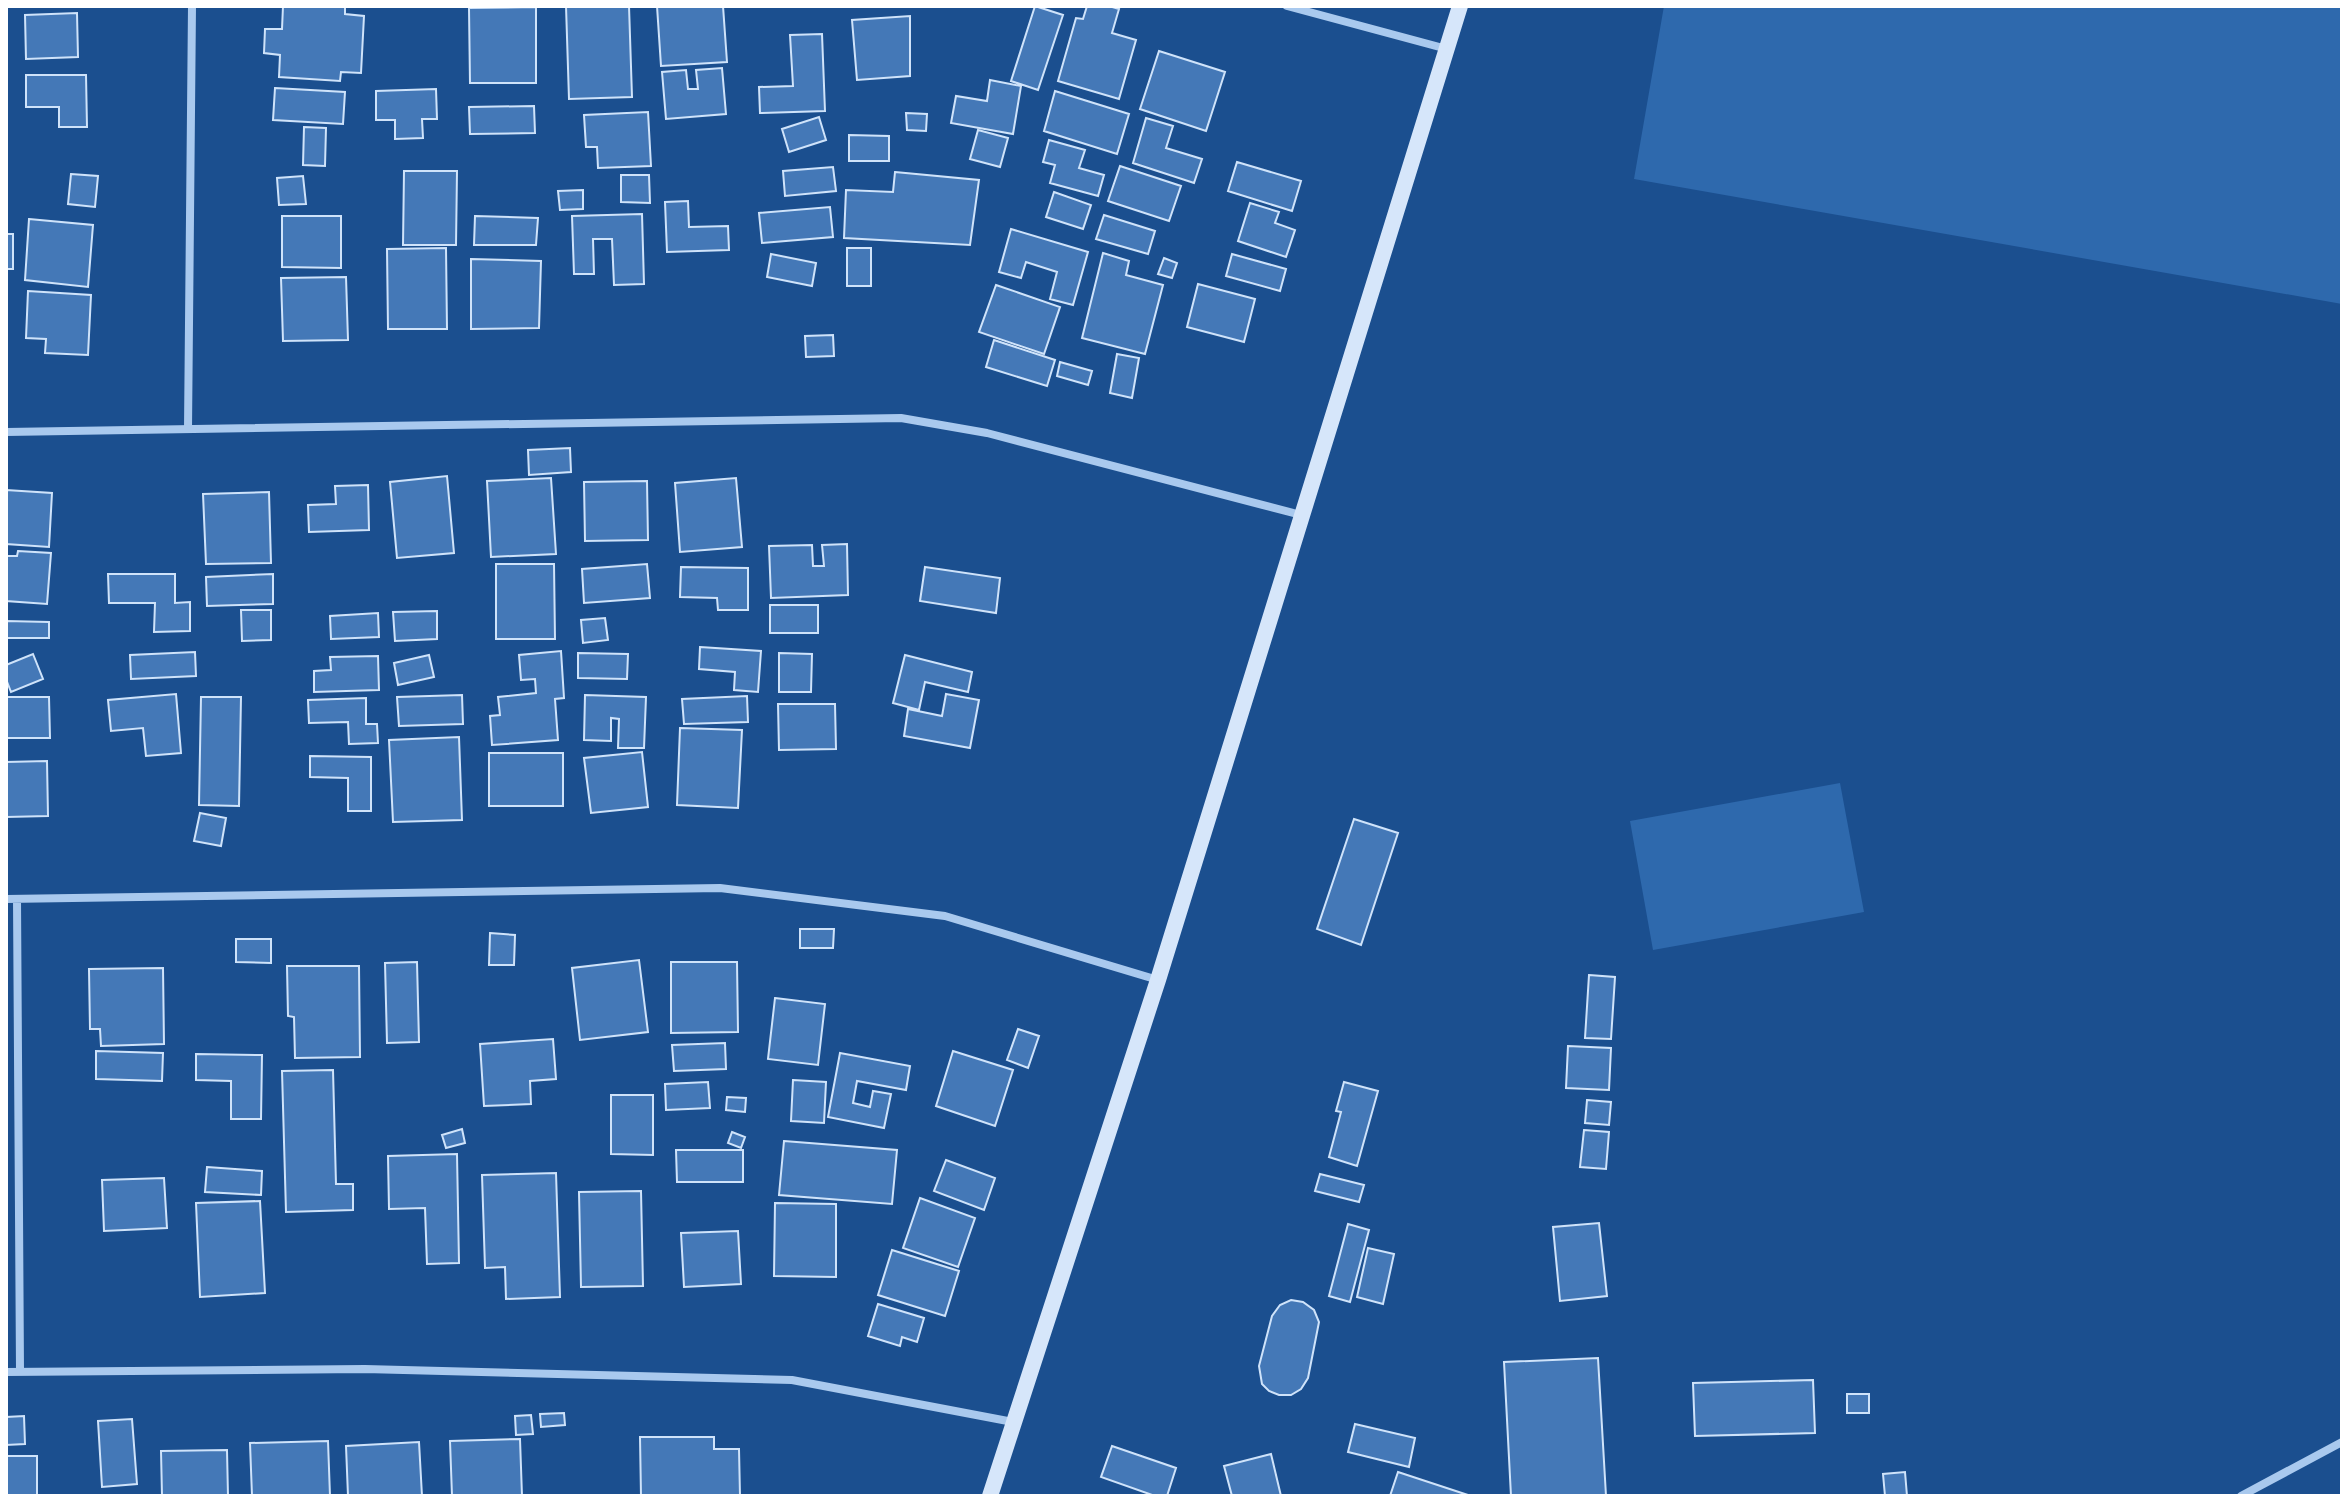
<svg xmlns="http://www.w3.org/2000/svg" width="2348" height="1502" font-family="Roboto,sans-serif">
  <rect width="100%" height="100%" fill="#1b4f8f"/>
  <path fill="#2e69ad" d="M1664,6H2342V304L1634,179Z
    M1840,783L1864,912L1653,950L1630,821Z"/>
  <path fill="#4478b7" stroke="#cfe3fa" stroke-width="2" d="M283,6L345,7V14L364,16L361,73L341,72L340,81L279,77L280,55L264,53L265,29H282Z
    M566,6H629L632,97L569,99Z
    M657,6H723L727,62L661,66Z
    M1035,6L1063,15L1038,90L1011,81Z
    M1087,6H1109L1119,9L1112,33L1136,40L1119,99L1058,81L1076,18L1083,19Z
    M536,7V83H470L469,8Z
    M77,13L78,57L26,59L25,15Z
    M910,16V76L857,80L852,20Z
    M822,34L825,111L760,113L759,87L793,86L790,35Z
    M1159,51L1225,72L1206,131L1140,109Z
    M722,68L726,114L666,119L662,72L686,70L688,89H698L696,70Z
    M26,75H86L87,127H59V107H26Z
    M990,80L1021,86L1013,134L951,123L956,96L987,101Z
    M275,88L345,92L343,124L273,120Z
    M436,89L437,119H422L423,138L395,139V120H376V91Z
    M1055,91L1129,114L1117,154L1044,131Z
    M534,106L535,133L470,134L469,107Z
    M648,112L651,166L598,168L597,147H586L584,115Z
    M906,113L927,114L926,131L907,130Z
    M819,117L826,140L789,152L782,129Z
    M1146,118L1173,126L1166,148L1202,159L1194,183L1133,163Z
    M304,127L326,128L325,166L303,165Z
    M978,130L1008,138L1000,167L970,159Z
    M849,135L889,136V161H849Z
    M1049,140L1085,150L1079,168L1104,175L1098,196L1050,183L1055,165L1043,162Z
    M1237,162L1301,181L1292,211L1228,191Z
    M1120,166L1181,186L1169,221L1108,201Z
    M833,167L836,191L785,196L783,171Z
    M404,171H457L456,245H403Z
    M895,172L979,180L970,245L844,238L846,190L893,192Z
    M71,174L98,176L95,207L68,204Z
    M621,175H649L650,203L621,202Z
    M303,176L306,204L279,205L277,178Z
    M583,190V209L560,210L558,191Z
    M1054,192L1091,205L1083,229L1046,217Z
    M688,201L689,227L728,226L729,250L667,252L665,202Z
    M1250,203L1279,212L1275,223L1295,230L1286,257L1238,241Z
    M830,207L833,237L762,243L759,213Z
    M642,214L644,284L614,285L612,239H593L594,274H574L572,216Z
    M1104,215L1155,231L1148,254L1096,239Z
    M282,216H341V268L282,267Z
    M475,216L538,218L536,245H474Z
    M29,219L93,225L88,287L25,280Z
    M1011,229L1088,252L1073,305L1050,299L1057,272L1026,262L1021,278L999,272Z
    M6,234H13V269H6Z
    M446,248L447,329H388L387,249Z
    M847,248H871V286H847Z
    M1103,253L1129,261L1126,275L1163,285L1145,354L1082,338Z
    M771,254L816,263L812,286L767,277Z
    M1232,254L1286,269L1280,291L1226,276Z
    M1164,258L1177,263L1172,278L1158,274Z
    M471,259L541,261L539,328L471,329Z
    M346,277L348,340L283,341L281,278Z
    M1198,284L1255,299L1244,342L1187,327Z
    M996,285L1060,307L1044,354L979,332Z
    M28,291L91,295L88,355L45,353L46,339L26,338Z
    M833,335L834,356L806,357L805,336Z
    M994,340L1055,360L1047,386L986,367Z
    M1117,354L1139,358L1132,398L1110,393Z
    M1060,362L1092,371L1088,385L1057,376Z
    M570,448L571,472L529,475L528,450Z
    M447,476L454,553L397,558L390,482Z
    M551,478L556,554L491,557L487,481Z
    M736,478L742,547L680,552L675,483Z
    M647,481L648,540L585,541L584,482Z
    M368,485L369,530L309,532L308,505L336,504L335,486Z
    M6,490L52,493L49,547L6,544Z
    M269,492L271,563L206,564L203,494Z
    M847,544L848,595L771,598L769,546L812,545L813,566H824L822,545Z
    M18,551L51,553L47,604L6,601V556H17Z
    M496,564H554L555,639H496Z
    M647,564L650,598L584,603L582,569Z
    M681,567L748,568V610H718L717,598L680,597Z
    M925,567L1000,578L996,613L920,601Z
    M108,574H175V603L190,602V631L154,632L155,603H109Z
    M273,574V604L207,606L206,577Z
    M770,605H818V633H770Z
    M241,610H271V640L242,641Z
    M437,611V639L395,641L393,612Z
    M378,613L379,637L331,639L330,616Z
    M605,618L608,640L583,643L581,620Z
    M6,621L49,622V638H6Z
    M700,647L761,651L758,692L734,690L735,672L699,669Z
    M561,651L564,698L555,699L558,740L492,745L490,716L500,715L498,697L536,693L535,679L521,680L519,655Z
    M195,652L196,676L131,679L130,655Z
    M578,653L628,654L627,679L578,678Z
    M779,653L812,654L811,692H779Z
    M33,654L43,679L11,692L6,679V665Z
    M429,655L434,677L398,685L394,663Z
    M905,655L972,672L968,692L925,682L919,710L893,703Z
    M378,656L379,690L314,692V671L331,670L330,657Z
    M176,694L181,753L146,756L143,728L111,731L108,700Z
    M946,694L979,700L970,748L904,736L908,709L942,716Z
    M462,695L463,724L399,726L397,697Z
    M585,695L646,697L644,748H618L619,719L611,718V741L584,740Z
    M747,696L748,722L684,724L682,699Z
    M6,697H49L50,738H6Z
    M201,697H241L239,806L199,805Z
    M366,698V724H377L378,743L349,744L348,722L309,723L308,700Z
    M778,704H835L836,749L779,750Z
    M680,728L742,730L738,808L677,805Z
    M459,737L462,820L393,822L389,740Z
    M642,752L648,807L591,813L584,758Z
    M489,753H563V806H489Z
    M310,756L371,757V811H348V778L310,777Z
    M47,761L48,816L6,817V762Z
    M200,813L226,818L221,846L194,841Z
    M1354,819L1398,833L1361,945L1317,929Z
    M800,929H834L833,948H800Z
    M490,933L515,935L514,965H489Z
    M236,939H271V963L236,962Z
    M639,960L648,1032L580,1040L572,968Z
    M417,962L419,1042L387,1043L385,963Z
    M671,962H737L738,1032L671,1033Z
    M287,966H359L360,1057L295,1058L294,1017L288,1016Z
    M163,968L164,1044L101,1046L100,1029H90L89,969Z
    M1589,975L1615,977L1611,1039L1585,1038Z
    M775,998L825,1004L818,1065L768,1059Z
    M1018,1029L1039,1036L1028,1068L1007,1060Z
    M553,1039L556,1079L530,1081L531,1104L484,1106L480,1044Z
    M725,1043L726,1069L674,1071L672,1045Z
    M1568,1046L1611,1048L1609,1090L1566,1088Z
    M96,1051L163,1053L162,1081L96,1079Z
    M953,1051L1013,1070L995,1126L936,1106Z
    M840,1053L910,1066L906,1090L857,1081L853,1103L870,1107L873,1091L891,1094L884,1128L828,1117Z
    M196,1054L262,1055L261,1119H231V1081L196,1080Z
    M333,1070L336,1184H353V1210L286,1212L282,1071Z
    M793,1080L826,1082L824,1123L791,1121Z
    M708,1082L710,1108L666,1110L665,1084Z
    M1344,1082L1378,1091L1357,1166L1329,1157L1341,1112L1336,1111Z
    M611,1095H653V1155L611,1154Z
    M727,1097L746,1098L745,1112L726,1110Z
    M1587,1100L1611,1102L1609,1125L1585,1123Z
    M462,1129L465,1143L446,1148L442,1135Z
    M1584,1130L1609,1132L1606,1169L1580,1167Z
    M732,1132L745,1137L741,1148L728,1143Z
    M784,1141L897,1150L892,1204L779,1195Z
    M676,1150H743V1182H677Z
    M457,1154L459,1263L427,1264L425,1208L389,1209L388,1156Z
    M946,1160L995,1178L984,1210L934,1191Z
    M207,1167L262,1171L261,1195L205,1192Z
    M556,1173L560,1297L506,1299L505,1267L485,1268L482,1175Z
    M1320,1174L1364,1185L1359,1202L1315,1191Z
    M164,1178L167,1228L104,1231L102,1180Z
    M641,1191L643,1286L581,1287L579,1192Z
    M920,1198L975,1218L958,1267L903,1248Z
    M260,1201L265,1293L200,1297L196,1203Z
    M775,1203L836,1204V1277L774,1276Z
    M1599,1223L1607,1296L1560,1301L1553,1227Z
    M1348,1224L1369,1230L1350,1302L1329,1296Z
    M738,1231L741,1284L684,1287L681,1233Z
    M1368,1248L1394,1254L1383,1304L1357,1297Z
    M892,1250L959,1271L945,1316L878,1295Z
    M1291,1300L1303,1302L1314,1310L1319,1322L1308,1378L1301,1389L1291,1395H1279L1269,1391L1262,1384L1259,1366L1272,1316L1280,1305Z
    M878,1304L924,1318L917,1342L902,1337L900,1346L868,1336Z
    M1598,1358L1606,1496H1511L1504,1362Z
    M1813,1380L1815,1433L1695,1436L1693,1383Z
    M1847,1394H1869V1413H1847Z
    M564,1413L565,1425L541,1427L540,1414Z
    M531,1415L533,1434L516,1435L515,1416Z
    M24,1416L25,1444L6,1445V1417Z
    M132,1419L137,1484L102,1487L98,1421Z
    M1355,1424L1415,1438L1409,1467L1348,1452Z
    M640,1437H714V1449H739L740,1496H641Z
    M520,1439L522,1496H452L450,1441Z
    M328,1441L330,1496H252L250,1443Z
    M419,1442L422,1496H348L346,1446Z
    M1112,1446L1176,1468L1167,1496H1155L1101,1477Z
    M227,1450L228,1496H162L161,1451Z
    M1271,1454L1281,1496H1232L1224,1466Z
    M6,1456H37V1496H6Z
    M1398,1472L1471,1496H1390Z
    M1905,1472L1907,1496H1885L1883,1474Z"/>
  <g fill="none" stroke-linecap="round" stroke-linejoin="round">
    <path stroke="#a9c9ee" stroke-width="8" d="M1287,6L1447,49
      M188,429L192,6
      M6,432L901,418L987,433L1301,515
      M6,899L720,888L945,916L1158,980
      M17,899L20,1371
      M6,1372L365,1369L792,1380L1013,1422
      M2241,1496L2342,1442"/>
    <path stroke="#d6e6fa" stroke-width="16" d="M990,1496L1158,980L1460,6"/>
  </g>
  <rect width="2348" height="1502" fill="none" stroke="#ffffff" stroke-width="16"/>
</svg>
